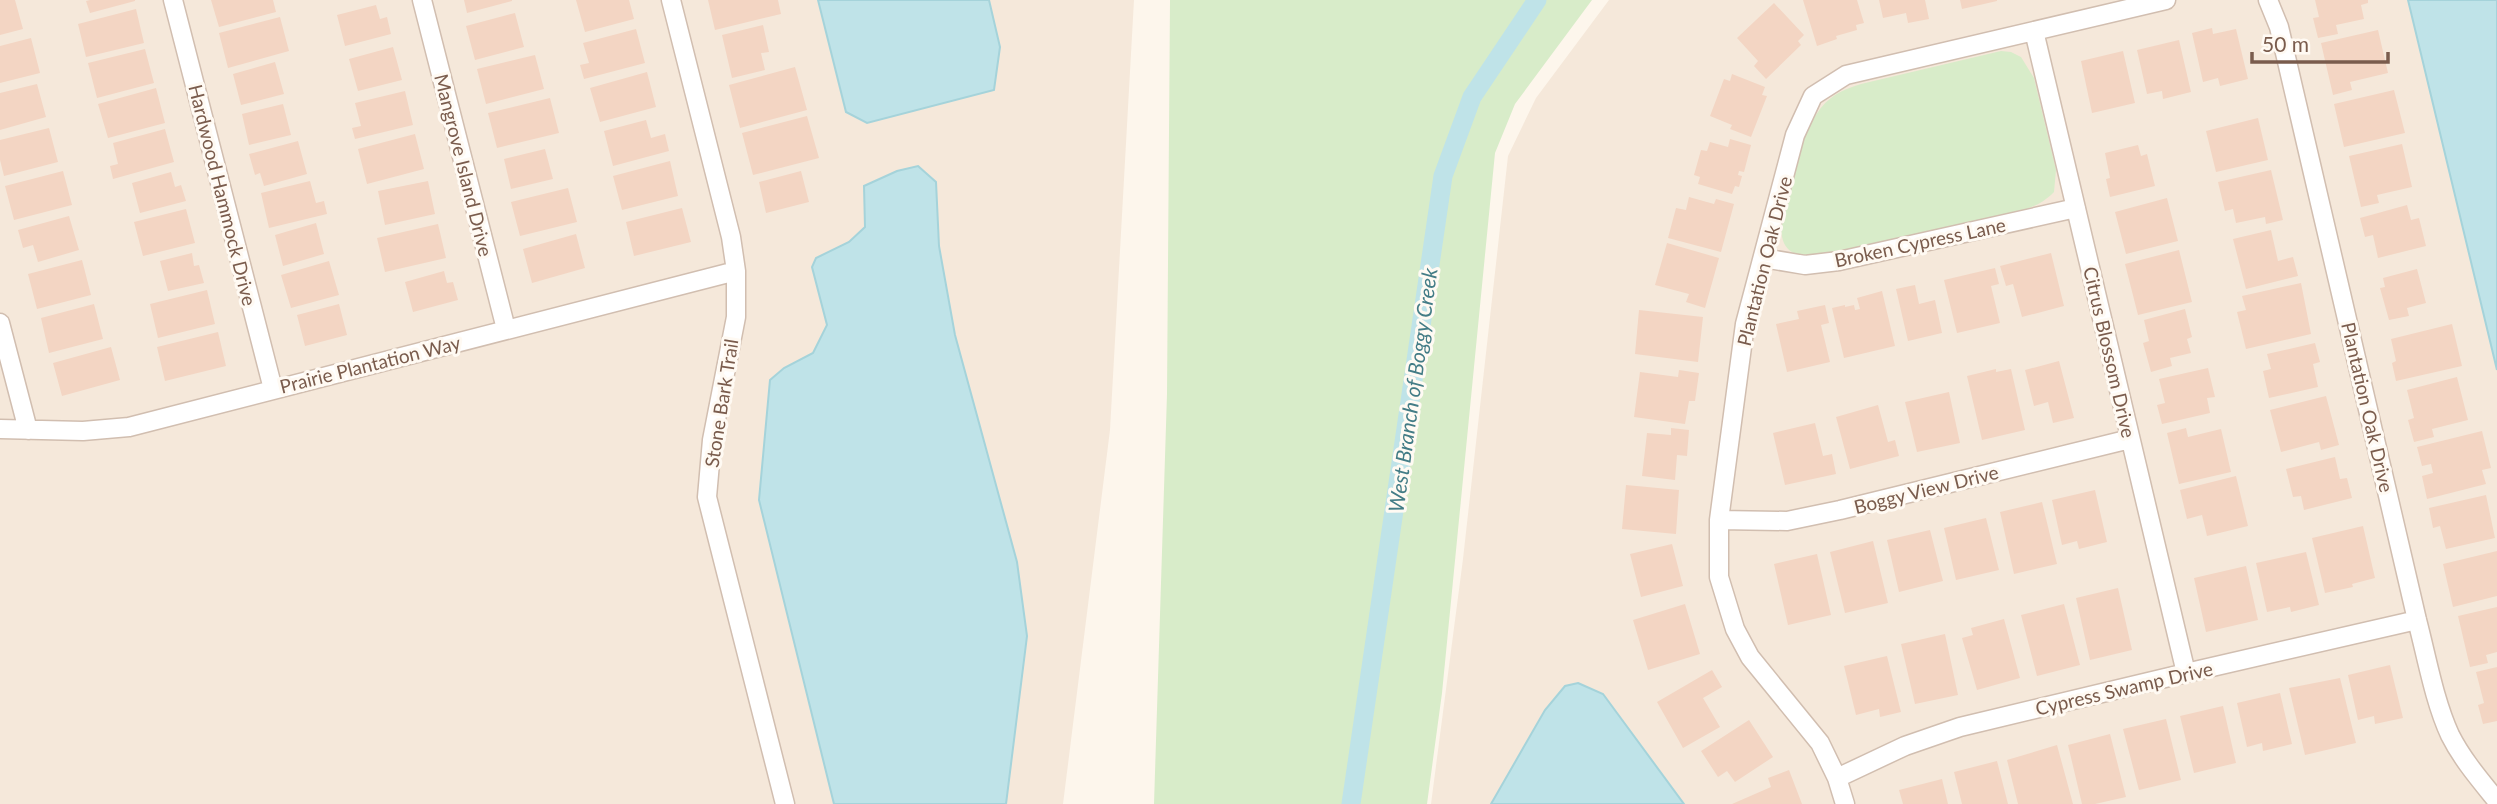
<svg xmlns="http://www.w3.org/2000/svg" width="2497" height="804" font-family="Lato,sans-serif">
  <rect width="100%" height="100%" fill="#fdf6ec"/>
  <path fill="#f5e8da" d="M0,0H1134L1110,430L1063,804H0Z
    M1609,0H2497V804H1431L1463,559L1508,156L1536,98Z"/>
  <path fill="#d8ecc9" d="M1170,0H1592L1515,104L1495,153L1442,693L1427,804H1154L1167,394Z
    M2001,51L2011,52L2021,57L2034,78L2056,170L2054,192C2043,203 2034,207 2019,211L1820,259C1795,255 1781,254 1781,225C1791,189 1800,121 1831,98C1840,91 1851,87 1861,84Z"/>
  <path fill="#bfe3e8" stroke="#a5d3da" stroke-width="2" d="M818,0H989L1000,47L994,90L867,123L846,112Z
    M2408,0H2497V370Z
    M918,166L936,182L939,246L955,335L1017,562L1027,636L1006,804H834L759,500L770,380L784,368L813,353L827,325L812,267L816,258L849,242L865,227L864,186L897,171Z
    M1578,683L1603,694L1684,804H1491L1545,710L1565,686Z"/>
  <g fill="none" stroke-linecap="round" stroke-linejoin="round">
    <path stroke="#bfe3e8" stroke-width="19" d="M1351,804L1443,176L1472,97L1537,0"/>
  </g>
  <path fill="#f3d5c3" d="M0,0H15L23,29L0,35Z
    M90,0H135V1L90,13L86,1Z
    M211,0H273L276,12L219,27Z
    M464,0H512V1L467,13Z
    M576,0H629L634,19L585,32Z
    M708,0H778L781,14L715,30Z
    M1803,0H1857L1864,23L1856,25L1857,30L1836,36L1837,39L1817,46Z
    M1879,0H1925L1929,19L1908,23L1906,13L1883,18Z
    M1960,0H1997V1L1962,9Z
    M2315,0H2368V3L2361,5L2364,19L2336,25L2338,34L2318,38L2313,18L2319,17Z
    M1774,3L1804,35L1798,41L1801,45L1766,79L1754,66L1758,61L1737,38Z
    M376,5L380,19L387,17L391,34L345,46L337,15Z
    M136,9L144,43L86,57L78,24Z
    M515,13L524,47L475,60L466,26Z
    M280,17L289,51L228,68L219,33Z
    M763,25L769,52L761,53L765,70L732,78L722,35Z
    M2212,28L2213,34L2236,29L2248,79L2220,86L2218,78L2203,82L2192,33Z
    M636,29L645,63L584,79L580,65L589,63L583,43Z
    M2378,30L2388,73L2350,82L2352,90L2333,95L2321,43Z
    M31,38L40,73L0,83V46Z
    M2179,40L2191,92L2163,99L2162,91L2147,94L2137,50Z
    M393,47L402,80L358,91L349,59Z
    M145,49L154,83L97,98L88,63Z
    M2123,51L2135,103L2092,113L2081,61Z
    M535,55L544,89L486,104L477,69Z
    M275,62L284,94L241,105L233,74Z
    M795,67L807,110L740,128L729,85Z
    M647,72L656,107L600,122L590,88Z
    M1732,74L1765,87L1762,95L1767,96L1751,137L1730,129L1732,125L1710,116L1724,79L1730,81Z
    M37,84L46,117L0,130V93Z
    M156,88L165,123L108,138L98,104Z
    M2394,90L2405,133L2344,147L2334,104Z
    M405,91L413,125L355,139L352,128L361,126L355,103Z
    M550,98L559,133L497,148L488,113Z
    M283,104L291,135L249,145L242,114Z
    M807,116L819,158L753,175L742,133Z
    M2258,118L2268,160L2216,172L2206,131Z
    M646,120L651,138L665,134L669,151L613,166L604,131Z
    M49,128L58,162L4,176L0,160V140Z
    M165,129L174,162L113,179L110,166L118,164L113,143Z
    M415,134L424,169L367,184L358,149Z
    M1730,139L1751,145L1744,172L1739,171L1738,175L1742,176L1739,187L1735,186L1732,194L1698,184L1700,177L1694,175L1701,150L1707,151L1710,142L1728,147Z
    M298,141L307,174L264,186L260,173L255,175L249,154Z
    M2402,144L2412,187L2377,195L2379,203L2361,207L2349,156Z
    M2138,145L2141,156L2147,154L2155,186L2110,197L2106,179L2110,178L2105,153Z
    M545,149L553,179L511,189L504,159Z
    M670,161L678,196L622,210L613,176Z
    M2271,170L2283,220L2266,224L2265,217L2236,223L2233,209L2225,211L2218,182Z
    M63,171L72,205L14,220L5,186Z
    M801,171L809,202L766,213L759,182Z
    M171,172L175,187L181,185L186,201L140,213L132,183Z
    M310,181L316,203L324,201L327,214L269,228L261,193Z
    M428,181L435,214L385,225L378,191Z
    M568,188L577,222L520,236L511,202Z
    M1689,197L1714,204L1716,199L1734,204L1721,252L1668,238L1676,208L1686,210Z
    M2167,198L2178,241L2126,254L2115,212Z
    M2407,205L2411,220L2419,218L2426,246L2378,258L2373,235L2365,237L2360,218Z
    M682,208L691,242L634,256L626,222Z
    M186,209L195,243L143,256L134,222Z
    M69,216L79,250L38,262L33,245L23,248L18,230Z
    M316,223L324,254L283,266L275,235Z
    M438,224L446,258L385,272L377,238Z
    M2271,230L2278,261L2293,257L2298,276L2246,289L2233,239Z
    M576,234L585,268L532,283L523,249Z
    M1667,243L1719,258L1705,308L1686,302L1689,294L1655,285Z
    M2179,250L2192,302L2138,315L2125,264Z
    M192,253L194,266L199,265L204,283L168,291L160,261Z
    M2051,253L2064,306L2022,317L2013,284L2006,286L2000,266Z
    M82,260L91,295L37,309L28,274Z
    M329,261L339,295L291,308L281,275Z
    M1995,268L1999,284L1991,286L2000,323L1957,333L1944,280Z
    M2417,269L2426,303L2407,308L2409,316L2389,320L2380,288L2385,287L2383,278Z
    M444,271L447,283L453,282L458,300L413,312L405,282Z
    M2301,283L2311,334L2246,349L2237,312L2246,310L2242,296Z
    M1915,285L1919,304L1935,300L1942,333L1908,341L1896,289Z
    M207,290L215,324L158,338L150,304Z
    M1882,291L1895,346L1844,358L1832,308L1845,305V307L1854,305L1855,310L1860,309L1857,298Z
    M94,304L103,339L49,353L41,318Z
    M339,304L347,335L305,346L297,315Z
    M1825,305L1829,323L1821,325L1830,362L1787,372L1776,324L1799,319L1797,311Z
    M2185,309L2192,337L2187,339L2191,353L2170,358L2172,366L2151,372L2143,343L2149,341L2144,320Z
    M1639,310L1703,317L1698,362L1635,354Z
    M2452,324L2462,366L2396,381L2392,363L2396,361L2391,339Z
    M218,332L226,366L165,381L157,347Z
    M2315,343L2320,362L2313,364L2318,387L2269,398L2263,371L2271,369L2267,354Z
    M111,347L120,380L62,396L53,363Z
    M2059,361L2074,418L2053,423L2048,402L2034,406L2025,370Z
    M2208,368L2215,397L2207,398L2210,413L2162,424L2157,405L2165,403L2159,379Z
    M1996,369V372L2011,369L2025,430L1982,440L1967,376Z
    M1679,370L1699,373L1695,401H1689L1685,424L1634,417L1640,372L1678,377Z
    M2457,377L2468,420L2432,429L2434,437L2414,442L2408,420L2414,418L2407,390Z
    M1949,392L1960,443L1917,452L1905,402Z
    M2326,396L2339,445L2321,450L2319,442L2281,452L2270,410Z
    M1878,405L1888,442L1895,440L1899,456L1850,469L1836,417Z
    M1815,423L1823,456L1832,454L1836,474L1785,485L1773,433Z
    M1671,428L1689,430L1687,456L1677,455L1675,480L1642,476L1647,433L1671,435Z
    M2186,428L2188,437L2221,429L2231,472L2179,484L2167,433Z
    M2482,431L2491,468L2482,470L2486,484L2427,499L2422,476L2433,473L2431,464L2422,466L2417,447Z
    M2335,457L2340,479L2347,478L2352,498L2304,510L2301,496L2293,497L2286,469Z
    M2236,476L2248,526L2207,536L2202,515L2187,519L2180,490Z
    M1626,485L1679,490L1676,534L1622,529Z
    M2095,490L2107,542L2079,549L2077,541L2062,545L2052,500Z
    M2486,495L2495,538L2446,549L2440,526L2433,528L2429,508Z
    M2042,502L2057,564L2014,574L2000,512Z
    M1986,518L1999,570L1956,580L1944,528Z
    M2363,526L2375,578L2352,584L2353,587L2325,593L2312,538Z
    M1930,530L1943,581L1899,592L1887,540Z
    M1873,541L1888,603L1845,613L1830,552Z
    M1672,544L1683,586L1641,597L1630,554Z
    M2497,551V596L2453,607L2443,564Z
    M2306,552L2319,605L2291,612L2290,607L2267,612L2256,563Z
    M1817,554L1831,615L1788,625L1774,564Z
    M2246,566L2258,620L2206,632L2194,578Z
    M2118,588L2132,650L2090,660L2076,598Z
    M1685,604L1700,654L1648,670L1633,620Z
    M2064,604L2080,665L2037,676L2021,615Z
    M2497,607V652L2486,655L2488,663L2470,667L2458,616Z
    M2004,619L2020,678L1977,690L1962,638L1973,635L1971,628Z
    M1945,634L1958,695L1915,704L1901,644Z
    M1887,656L1901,712L1880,717L1879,709L1856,715L1844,666Z
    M2390,665L2403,718L2375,724L2374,716L2358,720L2348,675Z
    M2497,667V721L2483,724L2478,705L2484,703L2476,672Z
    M1712,670L1722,687L1703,698L1720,727L1683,748L1657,702Z
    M2340,678L2356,743L2305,755L2289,688Z
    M2280,693L2292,744L2263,751L2262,743L2247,747L2237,703Z
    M2223,706L2236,763L2194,773L2180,716Z
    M2166,719L2181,780L2139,790L2123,729Z
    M1749,720L1773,757L1735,782L1727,771L1718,777L1701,751Z
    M2110,734L2126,797L2095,804H2082L2068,745Z
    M2057,745L2073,804H2018L2007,760Z
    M1997,761L2008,804H1962L1954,772Z
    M1789,770L1802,804H1732L1771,787L1768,778Z
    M1942,779L1948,804H1903L1899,790Z"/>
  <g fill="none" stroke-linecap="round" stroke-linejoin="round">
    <g stroke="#d1beb0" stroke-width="21">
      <path id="street" d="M173,0L273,389
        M422,0L506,329
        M671,0L731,237L736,271V317L712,440L707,497L785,804
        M2268,0L2279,27L2417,620C2427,658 2434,700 2450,735C2462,759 2480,780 2497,801
        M2034,31L2186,673
        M1763,258L1805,265L1839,261L2076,208
        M0,323L28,430
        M0,429L83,431L129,427L736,271
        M1719,520L1787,521L1840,510L2130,439
        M1837,778L1905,746L1960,727L2186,673L2417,620
        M1845,804L1837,778L1820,743L1750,657L1735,629L1719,577V520L1745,324L1795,135L1813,96L1846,75L2166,0"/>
    </g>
    <use href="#street" stroke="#fff" stroke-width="18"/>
  </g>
  <g text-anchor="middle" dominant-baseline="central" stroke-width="6" stroke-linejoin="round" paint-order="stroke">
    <g font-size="19" fill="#7a5c4d" stroke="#fffaf3">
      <text transform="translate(464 165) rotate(76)">Mangrove Island Drive</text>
      <text transform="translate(223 195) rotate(76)">Hardwood Hammock Drive</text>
      <text transform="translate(1920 242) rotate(-12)">Broken Cypress Lane</text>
      <text transform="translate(1764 261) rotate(-76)">Plantation Oak Drive</text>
      <text transform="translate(2110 352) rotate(77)">Citrus Blossom Drive</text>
      <text transform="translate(370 364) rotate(-14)">Prairie Plantation Way</text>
      <text transform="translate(721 403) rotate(-81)">Stone Bark Trail</text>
      <text transform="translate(2368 407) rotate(77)">Plantation Oak Drive</text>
      <text transform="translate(1926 489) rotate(-14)">Boggy View Drive</text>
      <text transform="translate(2124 688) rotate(-13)">Cypress Swamp Drive</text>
    </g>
    <g font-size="21" font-style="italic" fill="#437c86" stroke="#fffaf3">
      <text transform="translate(1412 390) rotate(-82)">West Branch of Boggy Creek</text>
    </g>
  </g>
  <path d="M2252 52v10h136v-10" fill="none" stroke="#7a5c4d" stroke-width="3.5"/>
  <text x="2262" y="52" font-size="21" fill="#7a5c4d" stroke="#fffaf3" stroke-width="5" paint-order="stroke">50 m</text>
</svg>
